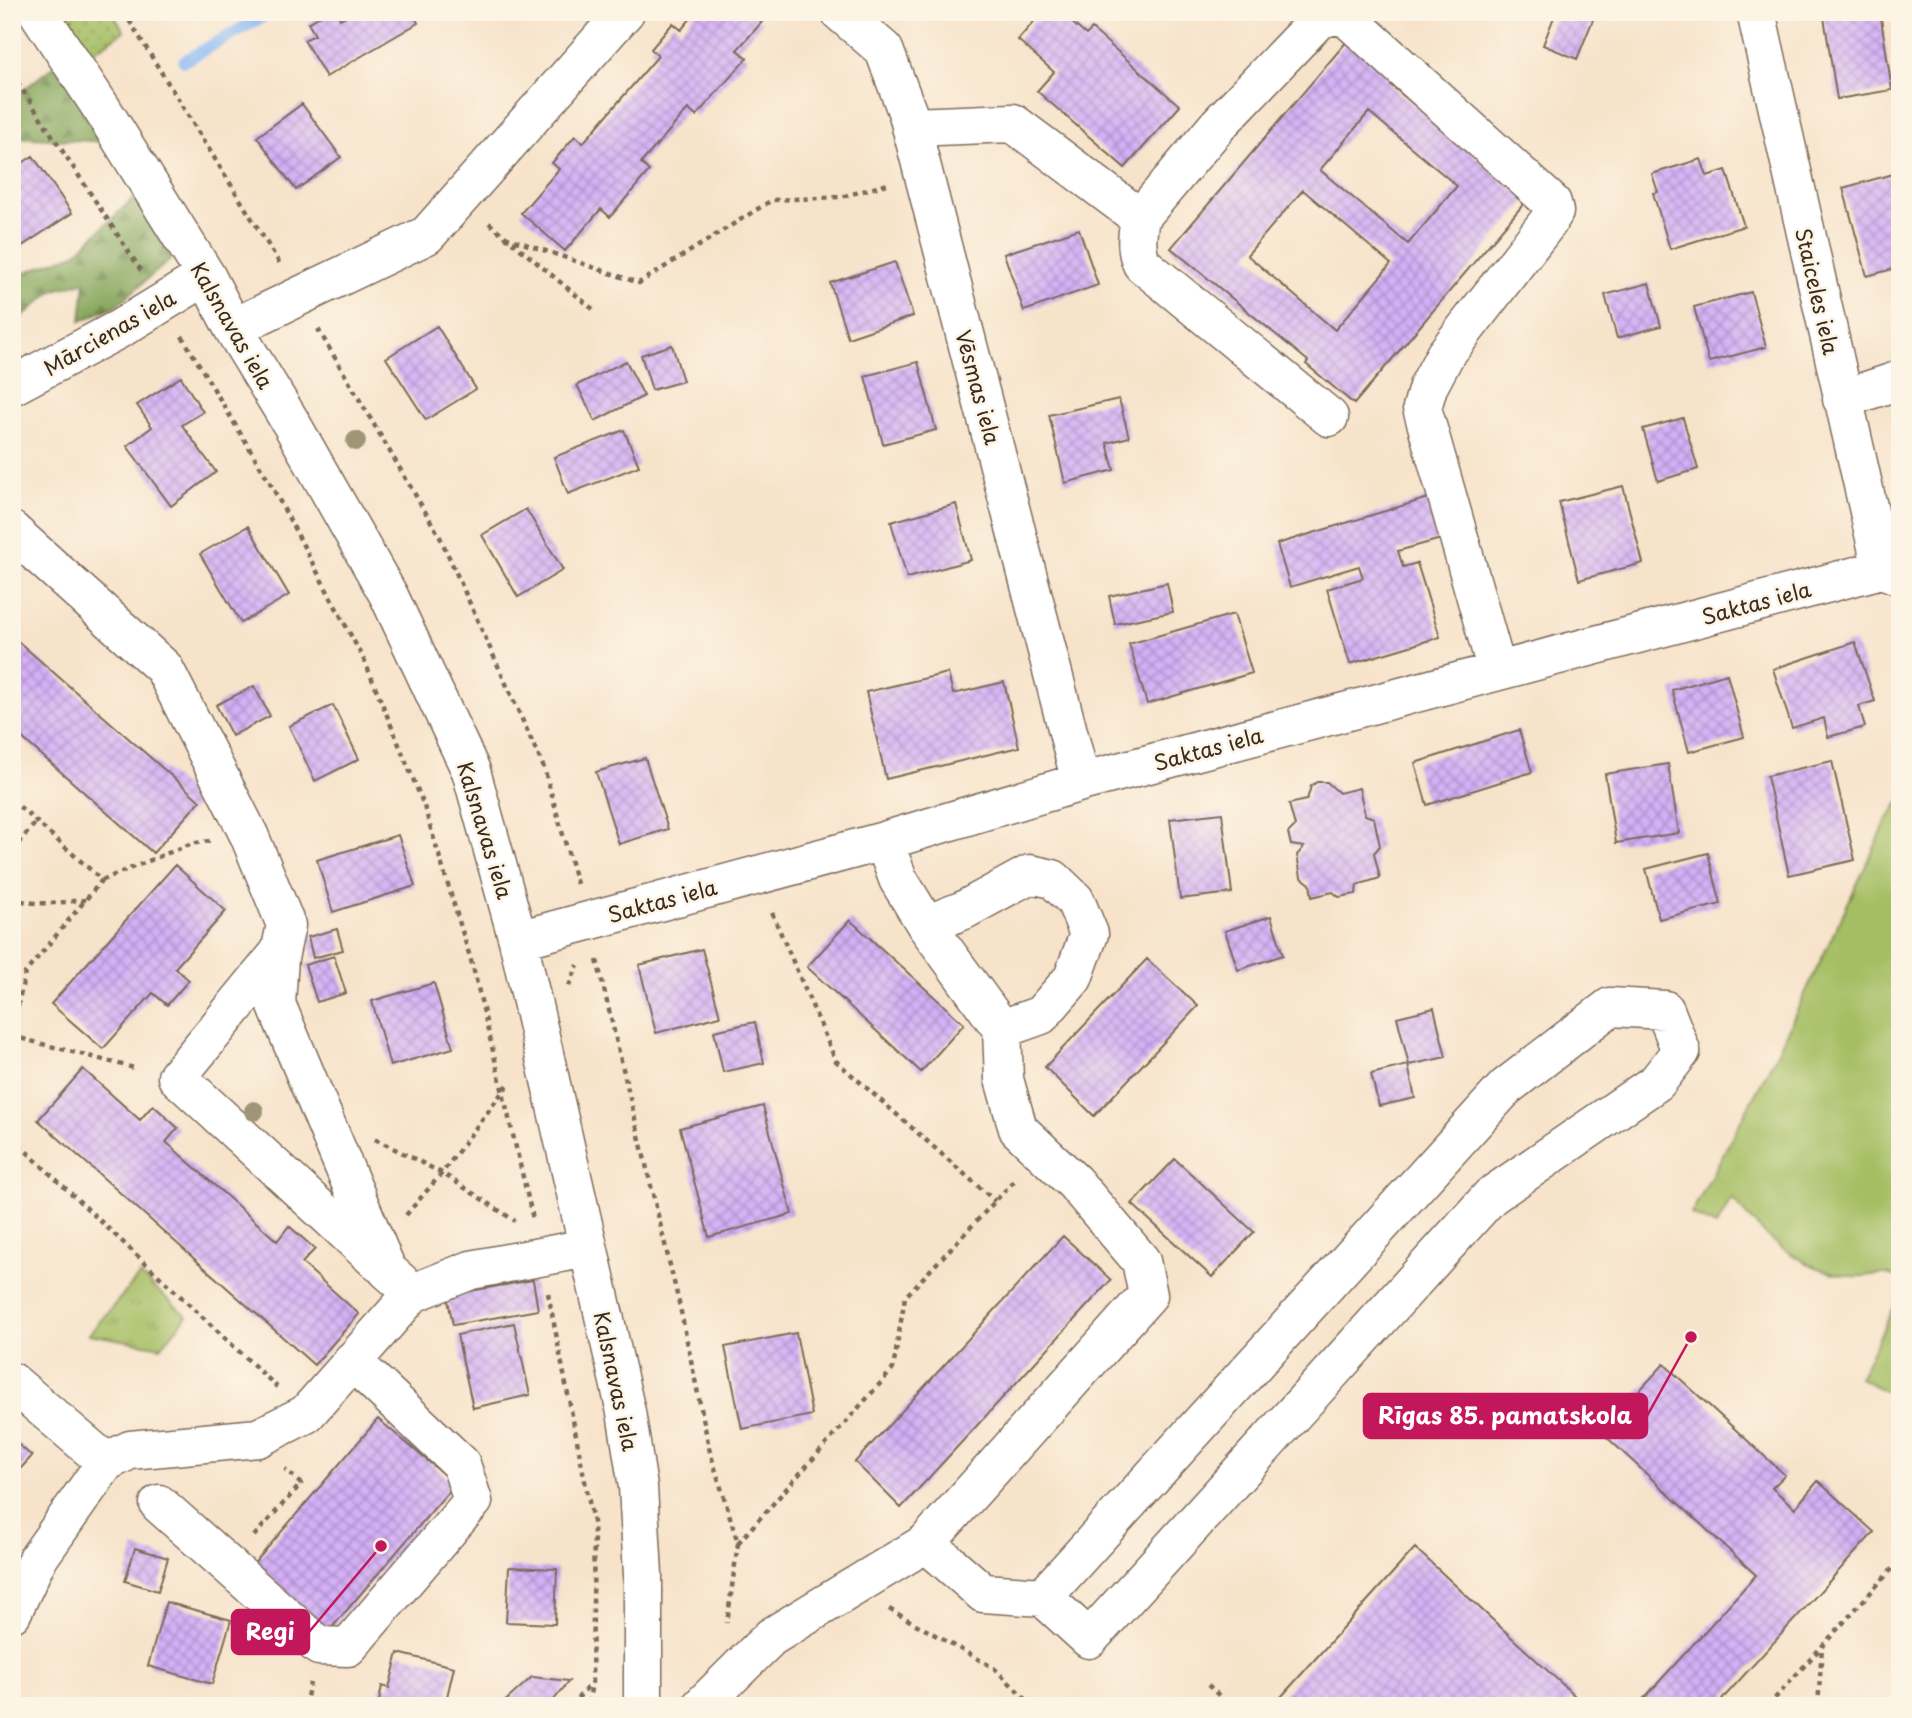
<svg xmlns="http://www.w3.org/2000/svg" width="1912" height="1718" font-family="'Playpen Sans',sans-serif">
  <defs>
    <pattern id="grass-dots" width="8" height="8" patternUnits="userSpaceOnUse" patternTransform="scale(1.75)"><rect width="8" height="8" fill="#a5be64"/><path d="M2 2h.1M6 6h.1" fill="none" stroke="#889b52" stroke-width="1.8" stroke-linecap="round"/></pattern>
    <pattern id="forest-firs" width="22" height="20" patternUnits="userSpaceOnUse" patternTransform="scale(1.75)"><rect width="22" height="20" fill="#84a55a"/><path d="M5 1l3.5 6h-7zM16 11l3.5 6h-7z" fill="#6d874a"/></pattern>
    <pattern id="park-tufts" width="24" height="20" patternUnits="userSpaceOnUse" patternTransform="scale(1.75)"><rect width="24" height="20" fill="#a5be64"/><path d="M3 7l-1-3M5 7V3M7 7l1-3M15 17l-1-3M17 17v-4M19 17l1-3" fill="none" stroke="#889b52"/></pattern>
    <pattern id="building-cross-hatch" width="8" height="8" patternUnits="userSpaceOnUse" patternTransform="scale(1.75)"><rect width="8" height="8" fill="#d4b0f7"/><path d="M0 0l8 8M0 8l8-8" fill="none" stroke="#ad8fc7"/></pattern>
  </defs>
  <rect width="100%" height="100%" fill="#fcf5e5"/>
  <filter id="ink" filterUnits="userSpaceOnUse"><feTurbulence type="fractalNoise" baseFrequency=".0143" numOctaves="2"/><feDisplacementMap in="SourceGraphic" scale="14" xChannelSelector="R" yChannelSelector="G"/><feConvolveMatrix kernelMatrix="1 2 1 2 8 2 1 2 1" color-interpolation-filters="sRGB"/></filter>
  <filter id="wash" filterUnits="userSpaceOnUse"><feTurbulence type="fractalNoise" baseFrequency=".00686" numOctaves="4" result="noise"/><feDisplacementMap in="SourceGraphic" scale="28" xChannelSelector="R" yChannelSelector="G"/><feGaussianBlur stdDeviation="1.57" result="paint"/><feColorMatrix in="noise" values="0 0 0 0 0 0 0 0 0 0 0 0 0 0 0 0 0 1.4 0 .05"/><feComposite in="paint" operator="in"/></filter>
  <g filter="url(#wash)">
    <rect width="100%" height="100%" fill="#f7e3ca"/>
    <path fill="url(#grass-dots)" stroke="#707441" stroke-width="2" d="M58,12H112L124,31L87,56Z"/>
    <path fill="url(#forest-firs)" stroke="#60683c" stroke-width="2" d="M56,64L109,142L12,137V99Z
      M138,194L171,259L117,305L81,321L85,282L54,290L12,325V277L75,254Z"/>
    <path fill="url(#park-tufts)" stroke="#707441" stroke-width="2" d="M140,1275L187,1316L161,1347L89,1334Z"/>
    <path fill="#a5be64" stroke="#707441" stroke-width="2" d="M1900,801V1278C1881,1269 1872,1278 1852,1276C1801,1271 1762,1236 1732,1198L1716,1226L1691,1214L1774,1059L1888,819Z
      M1900,1295V1382L1893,1395L1859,1378Z"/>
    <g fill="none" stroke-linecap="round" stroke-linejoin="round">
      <path stroke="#89b9f5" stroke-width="12" d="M184,61L271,12"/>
    </g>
    <g id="blocks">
      <path fill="url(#building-cross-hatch)" fill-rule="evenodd" d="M327,12H336L340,19L353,12H412L418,23L326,77L304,40L315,35L308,23Z
        M696,12H750L762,22L737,50L747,58L696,116L688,109L641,163L649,171L610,217L601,209L565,251L521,213L559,169L552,163L575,136L583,143L658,56L651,49L673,23L681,30Z
        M1042,12H1060L1086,35L1092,29L1180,106L1125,168L1037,91L1054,72L1018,40Z
        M1556,12H1582L1594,17L1577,59L1543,45Z
        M1856,12H1880L1892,90L1837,99L1824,17Z
        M1348,40L1395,80L1391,85L1527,200L1354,404L1306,364L1308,361L1171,248ZM1369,112L1457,186L1408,244L1320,170ZM1303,190L1391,264L1335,330L1247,255Z
        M302,104L341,157L296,190L257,137Z
        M33,156L72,213L22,246L12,231V170Z
        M1701,159L1707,176L1726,170L1744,226L1670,249L1653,193L1658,192L1652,174Z
        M1900,172V267L1867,276L1843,188Z
        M1079,229L1098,285L1024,311L1004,254Z
        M895,262L913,316L848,338L830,283Z
        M1649,283L1661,326L1617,338L1605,295Z
        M1751,292L1766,347L1709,362L1694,307Z
        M437,326L476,389L426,420L386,358Z
        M672,345L683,381L652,390L641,355Z
        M626,361L644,396L595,421L577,385Z
        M918,362L936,430L883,444L865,376Z
        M181,377L203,412L182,425L216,472L171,506L127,446L152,427L137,405Z
        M1119,399L1129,437L1107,443L1114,470L1065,483L1049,415Z
        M1683,418L1698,469L1658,481L1643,429Z
        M624,430L639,466L568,494L554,457Z
        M1623,486L1643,563L1579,580L1559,502Z
        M1428,498L1441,539L1398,551L1403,567L1417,563L1440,637L1350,664L1327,589L1363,578L1359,566L1290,587L1277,544Z
        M956,504L971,560L907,578L891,522Z
        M526,509L563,570L518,597L482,535Z
        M248,526L289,595L241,623L200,554Z
        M1167,583L1173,612L1115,624L1109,596Z
        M1234,614L1252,673L1147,704L1129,644Z
        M12,636L200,801L153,853L12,729Z
        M1855,642L1875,701L1859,706L1865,727L1828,737L1824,718L1792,728L1773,669Z
        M948,673L953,694L1004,682L1019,747L886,779L866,692Z
        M1727,674L1744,737L1689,752L1672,690Z
        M254,686L270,716L232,736L216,705Z
        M333,705L359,759L315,781L289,726Z
        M1519,730L1532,772L1427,805L1415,763Z
        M645,758L668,829L619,844L596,772Z
        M1832,761L1855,860L1789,875L1767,776Z
        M1668,764L1679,833L1616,843L1605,774Z
        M1317,782H1327L1339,793L1359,788L1365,815L1374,818L1380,846L1374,853L1380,878L1357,885L1356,894L1339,897L1333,892L1312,897L1310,884L1301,877L1297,855L1304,847L1291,845L1288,833L1295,826L1289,804L1307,800L1311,786Z
        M1222,813L1232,893L1180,899L1170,819Z
        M398,835L415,886L333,912L317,860Z
        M1708,853L1721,904L1659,919L1646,869Z
        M175,865L226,911L175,968L189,980L167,1005L153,993L103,1049L51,1004Z
        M1271,916L1283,955L1238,970L1225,931Z
        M850,920L964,1024L921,1072L807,967Z
        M337,929L343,950L313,958L308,937Z
        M702,949L720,1016L656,1033L639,965Z
        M334,956L346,993L317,1002L305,965Z
        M1147,959L1198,1006L1094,1116L1045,1067Z
        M434,983L453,1048L390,1066L372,1001Z
        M1434,1008L1446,1057L1409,1065L1397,1017Z
        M755,1022L764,1063L723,1072L714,1031Z
        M1408,1065L1415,1098L1379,1106L1371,1074Z
        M83,1069L140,1120L153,1105L178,1128L166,1142L277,1241L289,1226L315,1249L302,1263L359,1314L314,1365L38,1120Z
        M763,1106L792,1214L709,1237L680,1128Z
        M1175,1159L1254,1232L1212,1277L1132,1204Z
        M1063,1236L1111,1280L901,1508L855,1462Z
        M533,1280L538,1310L453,1325L447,1295Z
        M514,1323L530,1395L473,1408L457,1335Z
        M796,1333L812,1415L742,1429L725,1347Z
        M1664,1364L1785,1475L1772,1488L1795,1508L1818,1481L1874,1532L1716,1706H1637L1756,1575L1601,1432Z
        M378,1419L455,1484L328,1632L252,1566Z
        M12,1439L32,1456L12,1478Z
        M135,1548L168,1558L158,1591L125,1581Z
        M1415,1548L1575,1696L1566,1706H1291L1281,1697Z
        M509,1567L557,1569L555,1624L506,1622Z
        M166,1602L231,1620L212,1684L148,1666Z
        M398,1653L454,1667L446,1701L458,1706H378L382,1686L389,1688Z
        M532,1677L569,1681L549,1706H500Z"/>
    </g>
  </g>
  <g filter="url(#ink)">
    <use href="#blocks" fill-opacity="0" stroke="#7d6b5a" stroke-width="2"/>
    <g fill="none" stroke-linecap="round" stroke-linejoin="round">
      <g stroke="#7d6b5a" stroke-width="41">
        <path id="minor" d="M38,12L102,109L206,276L233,328L291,423L389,596L471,771L518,940L626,1412L638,1487L643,1574V1706
          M840,12L884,50L908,114L1081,782
          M1756,12L1882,569
          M911,127L1013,123L1140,218L1218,125L1318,20L1334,15L1347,18L1552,203L1554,212L1548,222L1445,355L1428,387L1422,408L1497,671
          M1140,218C1137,235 1135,248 1142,264L1329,417
          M233,328L427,235L625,12
          M12,386L121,328L206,276
          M1842,399L1900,380
          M12,531L164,668L249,835L286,925L279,958L276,1004L387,1270L413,1293
          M926,925L964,910L1030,874L1053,879L1075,900L1089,934L1073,978L1041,1015L1002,1029
          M518,940L884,841L1081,782L1882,569L1900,576
          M279,953L177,1077L379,1263
          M12,1382L106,1462
          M159,1504L319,1646L348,1647L473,1501L461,1464L352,1361
          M926,1543L983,1593L1043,1597L1506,1087L1610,1007L1665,1010L1681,1051L1657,1082L1491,1196L1089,1639L1043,1597
          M12,1613L37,1560L106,1462L130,1450L258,1438L306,1414L413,1293L471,1270L587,1248
          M701,1706L771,1637L926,1543L1148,1295L1141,1261L1074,1182L1018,1129L1004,1079L1002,1029L926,925L898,879L884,841"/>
      </g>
      <path stroke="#7d6b5a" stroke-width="4.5" stroke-dasharray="5 5" stroke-linecap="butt" d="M124,12L280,264
        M12,74L142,272
        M489,223L594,310
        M505,237L639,283L772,200L841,197L888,184
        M318,329L440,537L544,768L577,884
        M182,336L269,481L365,662L423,803L473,967L533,1219
        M12,800L102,880L25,973L12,1034
        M12,851L37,821
        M102,880L190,844L210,841
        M12,896C31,909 65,901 86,900
        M772,913L836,1061L995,1201
        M597,960L680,1307L710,1452L738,1543L727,1623
        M14,965L15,899
        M569,986L578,965
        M12,1036L134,1068
        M12,1138L277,1387
        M375,1139L442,1173L515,1221
        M406,1215L442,1173L510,1082
        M548,1293L594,1527L592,1683L588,1706
        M254,1536L301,1484L285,1469
        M738,1543L893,1369L905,1297L1016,1179
        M889,1609L994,1668L1033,1706
        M1208,1685L1230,1706
        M305,1706L310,1683
        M571,1706L591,1683
        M1768,1706L1900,1560
        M1818,1706L1822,1647"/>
      <use href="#minor" stroke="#fff" stroke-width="38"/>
    </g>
    <g fill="#a19577">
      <circle cx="356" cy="441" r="10"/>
      <circle cx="254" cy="1111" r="10"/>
    </g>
  </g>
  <g text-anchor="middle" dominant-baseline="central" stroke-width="5" stroke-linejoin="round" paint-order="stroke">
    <g font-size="21" fill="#3b2a1e" stroke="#fcf5e5">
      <text transform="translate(1818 291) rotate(77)">Staiceles iela</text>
      <text transform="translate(233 325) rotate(60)">Kalsnavas iela</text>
      <text transform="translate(109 332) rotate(-30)">Mārcienas iela</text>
      <text transform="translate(979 387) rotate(75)">Vēsmas iela</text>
      <text transform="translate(1756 602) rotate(-15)">Saktas iela</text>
      <text transform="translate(1208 748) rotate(-15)">Saktas iela</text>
      <text transform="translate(486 830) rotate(73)">Kalsnavas iela</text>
      <text transform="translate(662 900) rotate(-15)">Saktas iela</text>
      <text transform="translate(617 1381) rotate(78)">Kalsnavas iela</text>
    </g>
  </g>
  <path fill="none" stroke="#c2185b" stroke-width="2.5" d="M1691 1337L1647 1416M381 1546L309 1632"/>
  <g fill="#c2185b" stroke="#fcf5e5" stroke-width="2.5">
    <circle cx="1691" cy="1337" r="7"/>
    <circle cx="381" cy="1546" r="7"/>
  </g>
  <g fill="#c2185b" stroke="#c2185b" stroke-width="2.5">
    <rect x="1364" y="1394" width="283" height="44" rx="7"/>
    <rect x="232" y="1610" width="77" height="44" rx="7"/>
  </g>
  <g font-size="23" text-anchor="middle" font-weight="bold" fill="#fff">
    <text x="1505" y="1424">Rīgas 85. pamatskola</text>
    <text x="270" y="1640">Regi</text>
  </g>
  <rect width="1912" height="1718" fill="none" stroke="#fcf5e5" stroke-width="42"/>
</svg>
